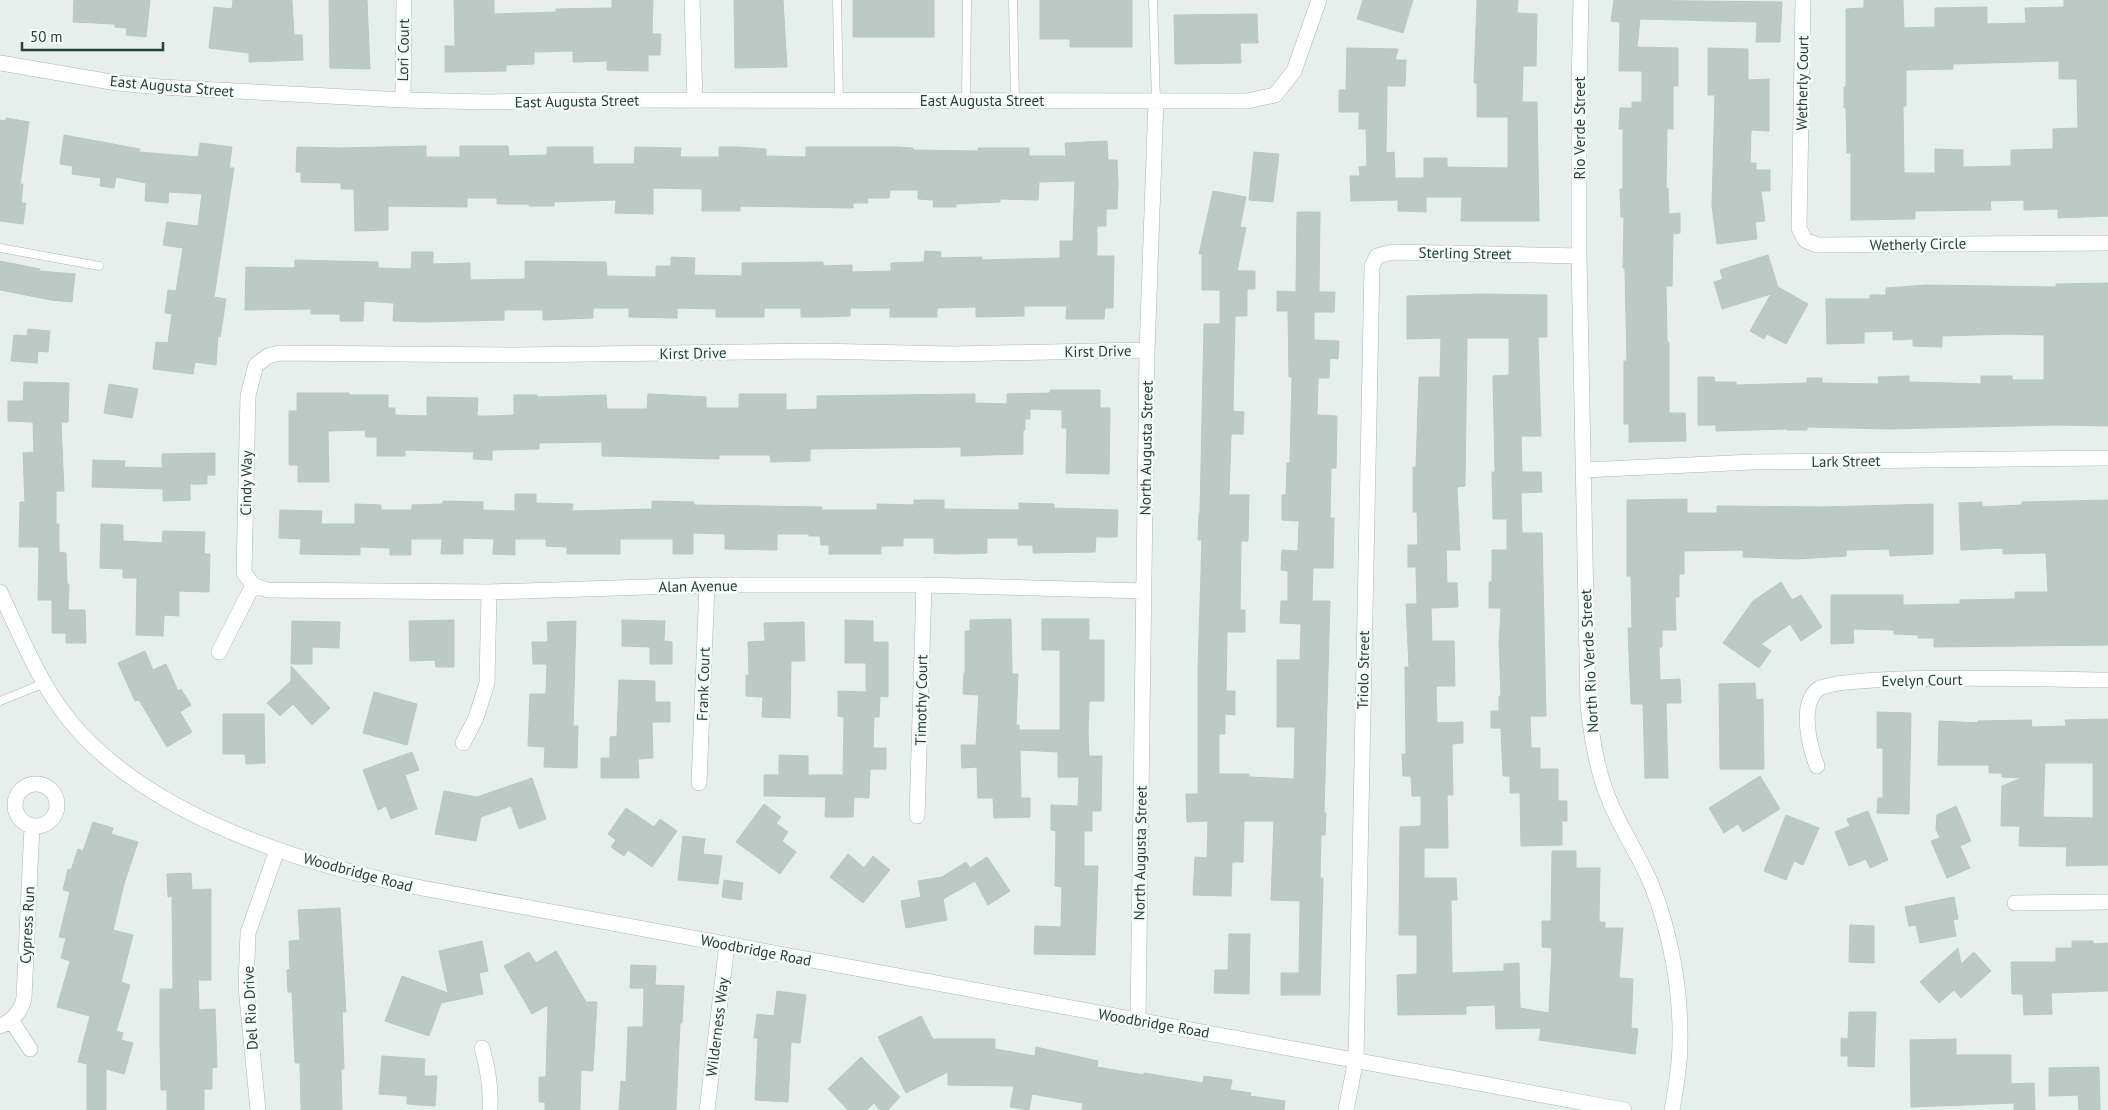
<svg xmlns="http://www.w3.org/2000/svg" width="2108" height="1110" font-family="'PT Sans',sans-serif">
  <rect width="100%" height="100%" fill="#e6efeb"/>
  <path fill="#bbcac4" stroke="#b8c9c2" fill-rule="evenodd" d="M74,0H150L146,37L126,35L127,28L115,27V24L73,22Z
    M233,0H292L294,35H302L303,60L249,62V53L209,48L214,7L232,9Z
    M329,0H367L370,69L330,68Z
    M454,0H494V14L556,12V9L612,8V0H653L652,34H661L660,55H648V71L607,70V61L573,62V51L534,52V64L506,65V71L445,72V46H455Z
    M734,0H783L787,67L735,68Z
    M853,0H934V37H853Z
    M1040,0H1132V47H1070V39H1040Z
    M1363,0H1413L1403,33L1357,19Z
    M1477,0H1518L1517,13L1537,14L1536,66H1523L1522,102H1537L1539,221H1461L1462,197H1426V212L1398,211V200L1351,201L1350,176H1360L1359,167L1367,166L1366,129H1359V112H1339V90H1346L1347,48L1398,49L1395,60H1406L1405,86H1387L1386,153L1394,152L1395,178H1424V158H1447V167L1508,168V117H1477V83H1474Z
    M1614,0L1782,2L1780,42H1756L1757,22L1640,19L1637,47L1678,48V86H1673V129H1667L1666,188H1668L1669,214L1680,213V233L1673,234L1672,286H1666L1667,342H1669V413H1685L1686,441L1629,442V424H1624V361H1627L1625,268H1623L1624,217H1621L1620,189H1623V129H1619L1620,108H1632V102H1642V71H1619L1620,22L1611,21Z
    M1864,0H1903L1904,28L1935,27V8L1987,7V24L2026,23L2025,8L2064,7V0H2108V216L2058,218V209L2024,210V200L1990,201L1991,210L1915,211V219L1851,220V153H1847L1846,108H1844V87H1846V9L1864,8ZM2059,61V79H2077L2078,128L2053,129V149L2011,150V166L1963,167V150L1935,149V173H1904L1903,106H1906V70L1953,69V64Z
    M1257,14L1258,43H1240L1241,63L1175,64L1174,15Z
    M1708,48L1748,49V80L1769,79V131L1751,130L1750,163H1756V170H1770V191H1761L1765,221L1755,222L1757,239L1717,244L1712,206L1715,95H1708Z
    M6,118L29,122L20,184H23L21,203H26L23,224L0,221V120L6,121Z
    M64,135L140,149L139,152L198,157L200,143L232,147L229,168H234L214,297L226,299L220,337L218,336L216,365L195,362L193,374L153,369L156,342L168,343L172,314L165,313L168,290L176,291L183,248L163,245L167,222L198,226L202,194L169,192L168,203L145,201L146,183L116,177L114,188L100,186L101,178L72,174L73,166L60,164Z
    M1107,141L1108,160H1117L1118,185L1117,209H1106V226H1097V256H1114L1113,308H1105L1104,319H1066L1067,306H1024V316L976,317V307L937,308V317H890V308H850V316L822,317H801V308H764V317H716V309L677,308V318L629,317V308H593V318L543,320V310H504V320L424,322L393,321L394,303L364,301L363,321H340V314H311V309L245,310L246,267L295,268V260L378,262V268L411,269L412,252H433V264L470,263V280L525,279V261L606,262L607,276L656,277V266H671V257L695,258L694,275L742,276V263L823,262V266L852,265V272L891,271V263L924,262L925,251L941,252L940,258L982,257V260L1060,258V241H1073L1075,181L1039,182L1038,200L1000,199V202L956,204V207H933L934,200L918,199V190H890L889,198H867L868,203H853V208L740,206V211H702V189L653,188V214L615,213L616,200L554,202V206H529V204H497V198H467V207L388,206V230L355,231L354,189H341V183L301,182V172H296L297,147L341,148L426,146V157H460V146H508L509,156L547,155V147H593V164H634L635,147L681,148L680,157H719V147H739L766,149V156L806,157V147H898L913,148V150L978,151V148H1029V156H1066L1065,143Z
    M1254,152L1279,154L1273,202L1249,200Z
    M1213,191L1246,197L1240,227L1246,228L1237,271H1255V289H1247V316H1235L1233,411L1244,412L1243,434H1231L1229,495H1249L1248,541H1241L1240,610H1245V632H1227L1226,691H1235V715L1225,714V734H1219V774H1249V777L1294,779L1295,727H1277V660H1300L1301,624L1280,623L1281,601H1288V571L1281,570L1282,550L1298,551L1299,521L1282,520V495H1286L1287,463H1290L1292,377H1289L1288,311H1277V291L1296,292L1297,212H1320L1319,292H1335L1334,312H1314V340L1339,341L1338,359L1330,358L1329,378H1318L1317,415L1337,416L1336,468H1331L1330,518H1334L1333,568H1313L1312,601H1330L1324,813H1326L1325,835H1321L1320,878H1323L1320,995H1281V973H1299L1300,901L1271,900L1274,821H1244L1243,862H1232L1231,896L1193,895L1195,857L1207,858L1208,821L1187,822L1186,794H1198V668L1202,540H1198L1199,513H1200L1204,324H1220V290H1202V254H1199Z
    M1768,255L1778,287L1808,304L1786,344L1767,334L1764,339L1750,331L1771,294L1722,309L1714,282L1723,279L1720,270Z
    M0,261L40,269L39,271L75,274L72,302L51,300L0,290Z
    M2108,283V426L2058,425L1889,429L1807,427V430H1787V429L1716,431V425H1698V377H1714L1715,382H1736V385L1807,383V378H1822V383L1879,384L1878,377L1909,376V382L1952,383L1981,384V376H2012V380H2044V335L2010,334L1942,336V347L1913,346V339L1893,340V331L1864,332V343L1827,344L1826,299H1870V295H1886V288L1926,285L2056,287V284Z
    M1483,294L1547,295V337H1538L1541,436H1521L1522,472H1541L1542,492L1521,493L1522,533H1542L1546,716H1530L1531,748H1540V769H1558V801H1567V821H1562V845L1521,846L1520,793H1510V776H1503L1501,728H1491V711H1499V696H1501L1499,644L1501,608H1489V582H1492V550H1507V519H1493L1492,472H1495L1493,376L1509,375V338H1467L1465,486L1457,487L1460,550H1446L1447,583H1457L1458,607L1431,608L1432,641H1454L1455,686H1436L1437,723L1463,722V743L1452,744L1453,795H1447L1448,848H1424V878H1456L1457,900H1451L1452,973L1504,971V964L1519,963L1520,1008L1549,1013L1552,948L1542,947V921H1551L1552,851H1576V868H1600L1599,922H1605V928H1623L1619,978L1633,979L1631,1028L1638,1029L1635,1054L1539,1040L1541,1028L1496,1029L1495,1005L1466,1006V1014L1398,1015L1397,975L1417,974V935H1399L1400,827L1421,826V796H1412L1411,776H1403L1402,754H1406L1405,667H1409L1406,604H1417L1416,567H1408V545H1418L1417,512H1413V467H1416L1419,377H1440L1441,338L1407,339V296Z
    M28,329L50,331L48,352L38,351L37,363L11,361L14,335L27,336Z
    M24,382L69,383L68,422H61L64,491H56V524H59V552L66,553L67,584H69L68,610H85L86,643H66V633H52V600H38L39,547H19L20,502H25L23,453L34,452L33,422L8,421V401H23Z
    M109,384L138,389L132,418L104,413Z
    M1050,390H1100V408H1110L1109,474L1066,473L1067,428H1062V410L1030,409V419H1025V430H1023V454L961,456V447L810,449V461L771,462L770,455H719V459L602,456V442L539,443V449L492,450V460L473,459L474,452L405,450V456H377V437H366L365,430L328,431L329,482H298V465H289V411H297V393H349V395H388V408H395V415L427,416V397L478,398L477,416H492L514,415V395H537V397L606,395L607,409H647L648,394L706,397V408H739V394H786V410L817,409V396L975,394V403L1007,404V394L1050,393Z
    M215,453V475H207V484H190V500L163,501V489L92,487L93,460L125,461L124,467L162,468V454Z
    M515,494H536V503L573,504L572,511L652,509V501L694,502V505L822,507V510H877V504L914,505V500H944V509L1019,510V503L1054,504V508L1118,510L1117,537H1096L1095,552L1033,553V545H1018V538H987V553L954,554L934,553V538H903V546H881V554H829V545H821L820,536H809V534H777V550L725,549V534L693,533V554H673V539H620V554H567V547L546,546V539H515V555L493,554L494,539L463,538V554H441L442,539H411V555H390V548L360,547V555L300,554L301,539L279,538L280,510L322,511L321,524H355V504L381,505V510H412V505L443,504V501L483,502V510L515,511Z
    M1687,499V513H1717V506L1823,507L1933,504V554L1890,556L1889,549L1846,550V556L1796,559L1743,557V550L1684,551V574H1679V597H1675L1676,630H1662V647H1659L1660,680L1680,679L1681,703H1666L1668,778H1645L1643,704H1631L1628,628H1632L1631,576H1627V500Z
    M2108,500V645L1934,647V638H1918V635L1894,634V630L1853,629L1854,643L1831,644V595H1903V605L1960,604V600L2015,599V592H2048L2046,553L2003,554V548L1961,550L1959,503L1982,502V507L2022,505V502Z
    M101,524L123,525V541L162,543L163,531L205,532L204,554H210L209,592L179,591V616L164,615L163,636L136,635L137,578H123V569L100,568Z
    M1781,582L1792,600L1801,595L1822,627L1801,641L1790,624L1761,644L1771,651L1759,668L1723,643L1753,601Z
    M1011,619L1012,674H1018L1016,725H1019V730H1060V650H1042V619H1089V640H1104V701H1089L1088,731L1089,756H1102L1101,811H1092V831H1084V866H1098L1095,955L1034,954L1035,926L1061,927L1062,887L1055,886L1056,831L1051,830V805L1078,806L1079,777H1058V752L1020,750L1021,798H1030V817L994,818L993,798H978L977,767L962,768L961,745H976L979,695L963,694L964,673H965V631H970V620Z
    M454,620V667H436L435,660L410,661L409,621Z
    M622,620L665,621L664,641L672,642V664H650V647L622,646Z
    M845,620L873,621V642H888V697L880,696L879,717H874L873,748H886V769H870L869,798L854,797L853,817H825L826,797L764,796V775H779V755L808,756V775H843L844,717L838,716V691L866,692V663H845Z
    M292,621L340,622L339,648L312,647V664H291Z
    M576,621L573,726H578L577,768L544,767L545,747L528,746L530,694H546L547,664H533L532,642H548L547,622Z
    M804,622L805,661H791L790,718L762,717L763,697L746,696V675L749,676L748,642L765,641L764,623Z
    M145,651L153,670L166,664L178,691L181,689L191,705L180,712L192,732L167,747L139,700L135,701L118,663Z
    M291,666L330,708L312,725L293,704L280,716L267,703L291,681Z
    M619,680L655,681V702H670V722H652L653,758L638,759L639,778H601V758H610V737L617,736Z
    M1755,683L1756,700L1763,699L1764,769H1720L1719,684Z
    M374,692L417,704L407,745L363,733Z
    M1877,712L1911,713L1909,814L1877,813L1878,798H1883V748H1877Z
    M223,714H264L265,763L246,764L245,754H223Z
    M2108,719V865L2066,866L2067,847L2019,846L2020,826H2001L2002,786L2022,778L2002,777V773H1989V765H1938L1939,721L1978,723V721L2031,720L2032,727L2066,726L2065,720ZM2045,763H2093V818L2043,817Z
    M412,752L419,770L405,775L417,809L391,819L386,806L378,810L363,770Z
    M1760,776L1780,809L1743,832L1738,824L1724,833L1709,808Z
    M532,778L546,819L519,829L511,806L481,817L476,841L435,834L444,791L477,797Z
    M764,804L781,817L776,823L788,832L782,841L796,852L780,874L736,842Z
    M1956,806L1971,841L1960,846L1970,868L1947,878L1931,841L1940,838L1936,829L1937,815Z
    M626,808L654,827L660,819L677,831L652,867L628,850L624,856L611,847L616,840L608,834Z
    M1868,811L1888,860L1870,868L1866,859L1849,866L1835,832L1850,826L1847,819Z
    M1786,815L1819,828L1803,865L1794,861L1786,880L1764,871Z
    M93,822L113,828L111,834L138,842L124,884L113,930L133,935L121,982L130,985L116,1031L123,1033L121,1040L133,1043L124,1074L106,1069V1110H87V1064L78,1062L90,1016L57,1007L70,961L61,958L66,938L59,937L70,892L63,890L68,869L71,870L78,849L83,851Z
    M683,836L705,839L703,854L722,856L718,884L678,880Z
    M848,854L864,868L873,856L890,870L863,903L830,877Z
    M987,857L1010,891L988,905L975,881L943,899L947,920L906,928L901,901L921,897L918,881L942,877L966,862L970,868Z
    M191,873L192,890L211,889V980H198L199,1010L215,1009L217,1067L212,1068V1089H204V1110H167V1090H161L160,1045V989H173L172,896L168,897L167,874Z
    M724,880L743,883L741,900L722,897Z
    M1954,897L1958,919L1953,920L1956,936L1920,943L1916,925L1909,926L1905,907Z
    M340,908L346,1012H342L344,1069H341L342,1110H301L300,1063H295L292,992H288L287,970L290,969L289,941L300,940L298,910Z
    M1850,925L1874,926V963L1849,962Z
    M1229,934H1250L1249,994L1214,993L1215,970H1228Z
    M482,941L488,971L479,973L483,994L441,1003L429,1036L385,1021L402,976L448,993L439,951Z
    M2072,941H2093V944L2108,943V991L2051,993L2052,1014L2024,1015L2023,994H2012L2011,962H2056V948H2072Z
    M1958,948L1961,964L1974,952L1991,971L1961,998L1954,990L1939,1003L1920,982Z
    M556,951L586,1002H597L593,1071L581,1070L580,1110H545V1102H539V1077H546L548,1005L532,1014L504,966L529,952L536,963Z
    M631,965L656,966L655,985L684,986L682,1023H680L676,1110H619L621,1081L626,1082L628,1027H643L644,988H630Z
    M777,991L806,995L800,1043L791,1042L788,1102L755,1100L758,1038H754L757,1014L774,1016Z
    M1849,1012H1876L1874,1067L1848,1066V1056H1841V1038L1848,1039Z
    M921,1016L933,1039H995V1049L1035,1056L1036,1047L1098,1061L1097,1067L1144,1075V1073L1203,1083L1204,1076L1232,1080L1230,1090L1251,1093L1250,1096L1285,1101L1284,1110H1082L1083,1103L1032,1094L1029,1110L1010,1107L1014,1086L948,1085V1072L906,1093L878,1037Z
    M1956,1039V1055H2011V1084L2034,1083L2035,1110H2014V1103L1911,1107L1910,1040Z
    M382,1056L425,1059L424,1076H437L435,1106L407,1104V1096L379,1094Z
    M861,1057L900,1097L888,1110H880L874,1103L867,1110H848L828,1089Z
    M2099,1067L2100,1110H2079L2078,1095L2049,1096V1068Z"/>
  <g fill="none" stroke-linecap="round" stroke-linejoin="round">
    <g stroke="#a8b8b2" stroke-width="9">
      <path id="service" d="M837,0L839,100
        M1013,0L1015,100
        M1153,0L1156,100
        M966,100L967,0
        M0,248L99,266
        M0,701L45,683"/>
    </g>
    <g stroke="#a8b8b2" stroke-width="16">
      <path id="minor" d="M692,0L695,100
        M1581,0L1579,87V256L1588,706C1592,738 1597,772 1610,802C1622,831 1640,857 1652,886C1671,934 1681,991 1680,1042C1680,1065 1676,1088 1672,1110
        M1803,0L1799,228L1805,240L1817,245L2108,243
        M0,63L117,83L161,87L403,100L488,102L587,100L1247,101L1275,95L1294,71L1319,0
        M403,100L404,0
        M1584,470L1753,462L2108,458
        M253,585L244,573L248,395L256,365L268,356L279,353L517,355L815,351L953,354L1140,350L1147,352
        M253,585L268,590L489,592L707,585H924L1144,591
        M219,652L253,585
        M463,743L476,718L487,683L489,592
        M1817,766C1810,748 1799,706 1817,690C1838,672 2067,680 2108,680
        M699,783L707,585
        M15 805a21 21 0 1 1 42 0a21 21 0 1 1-42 0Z
        M917,816L924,585
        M2015,903L2108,902
        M11,1020L30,1049
        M1138,1021L1147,352L1156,100
        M0,1026C12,1022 22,1010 24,998L32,826
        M482,1048C488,1068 491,1089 490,1110
        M258,1110L246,987L248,933L277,850
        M707,1110L727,944
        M1346,1110L1356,1059L1372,266L1377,256L1393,252L1579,256"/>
    </g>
    <g stroke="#a8b8b2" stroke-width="16">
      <path id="tertiary" d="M0,592C21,636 39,683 70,721C149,817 304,865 422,888L1624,1110"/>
    </g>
    <use href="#service" stroke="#fff" stroke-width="8"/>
    <use href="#minor" stroke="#fff" stroke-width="15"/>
    <use href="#tertiary" stroke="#fff" stroke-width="15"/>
  </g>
  <g text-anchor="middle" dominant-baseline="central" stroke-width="5" stroke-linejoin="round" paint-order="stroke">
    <g font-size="15" fill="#24423a" stroke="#f7fbf9">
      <text transform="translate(403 50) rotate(-89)">Lori Court</text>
      <text transform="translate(1802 83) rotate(-89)">Wetherly Court</text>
      <text transform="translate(172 86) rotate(5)">East Augusta Street</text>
      <text x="982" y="100">East Augusta Street</text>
      <text transform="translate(577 101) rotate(-1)">East Augusta Street</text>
      <text transform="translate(1579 128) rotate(-90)">Rio Verde Street</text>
      <text transform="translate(1918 244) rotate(-1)">Wetherly Circle</text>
      <text transform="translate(1465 253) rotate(1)">Sterling Street</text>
      <text transform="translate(1098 351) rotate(-1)">Kirst Drive</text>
      <text transform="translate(693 353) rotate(-1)">Kirst Drive</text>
      <text transform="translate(1146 448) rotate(-89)">North Augusta Street</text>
      <text transform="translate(1846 461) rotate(-1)">Lark Street</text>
      <text transform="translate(246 483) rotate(-89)">Cindy Way</text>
      <text transform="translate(698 586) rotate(-1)">Alan Avenue</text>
      <text transform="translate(1589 661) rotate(-93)">North Rio Verde Street</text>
      <text transform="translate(1363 670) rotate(-89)">Triolo Street</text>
      <text transform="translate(1922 680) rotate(-1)">Evelyn Court</text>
      <text transform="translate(703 684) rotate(-88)">Frank Court</text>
      <text transform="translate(921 700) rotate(-89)">Timothy Court</text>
      <text transform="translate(1140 853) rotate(-89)">North Augusta Street</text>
      <text transform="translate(358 872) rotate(15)">Woodbridge Road</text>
      <text transform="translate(27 925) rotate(-87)">Cypress Run</text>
      <text transform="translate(756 950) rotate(11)">Woodbridge Road</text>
      <text transform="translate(250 1008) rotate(-93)">Del Rio Drive</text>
      <text transform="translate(1154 1023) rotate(10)">Woodbridge Road</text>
      <text transform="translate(717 1027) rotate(-83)">Wilderness Way</text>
    </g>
  </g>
  <path d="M22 42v8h141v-8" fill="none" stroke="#24423a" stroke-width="2.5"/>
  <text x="30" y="42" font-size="15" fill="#24423a" stroke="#f7fbf9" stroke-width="4" paint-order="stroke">50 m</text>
</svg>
